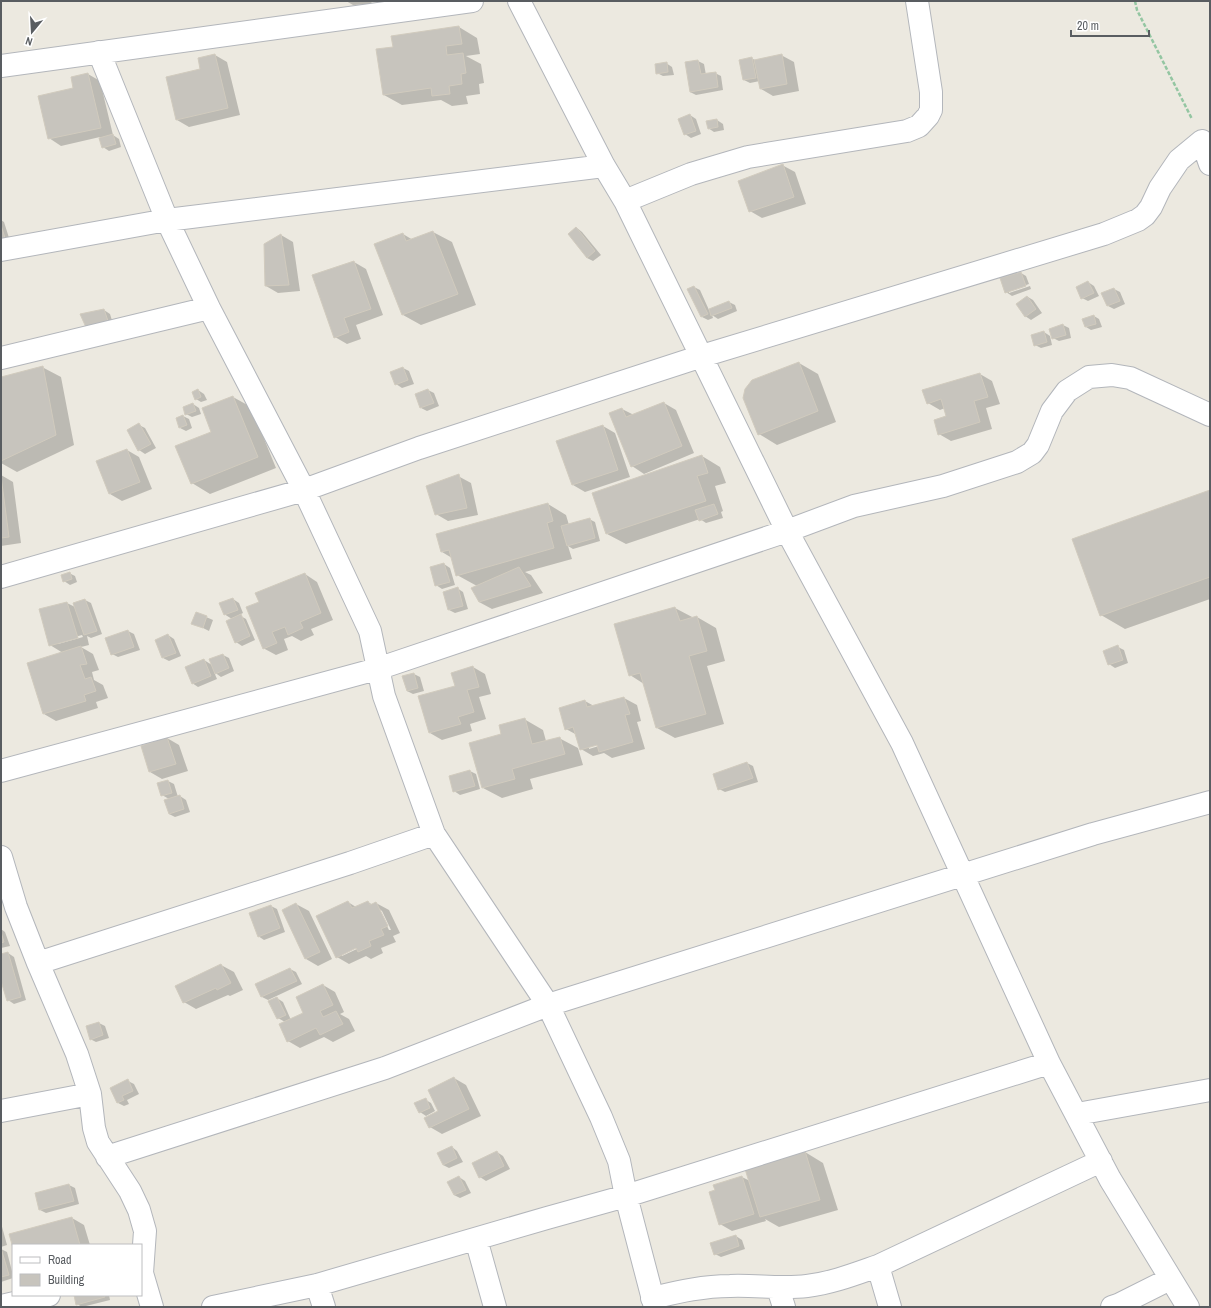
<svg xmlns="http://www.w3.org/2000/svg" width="1211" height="1308" font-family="'Archivo Narrow',sans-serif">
  <rect width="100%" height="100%" fill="#ece9e0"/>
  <path fill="#0003" fill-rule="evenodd" d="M346,1H371L372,4L353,5Z
    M459,27L477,38L480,54L466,56L481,64L484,83L479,84L480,94L466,96L468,104L452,106L441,100L402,105L384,95L394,48Z
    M215,55L227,62L240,115L189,127L177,120L201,69Z
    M781,55L794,62L799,91L773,96L761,89L760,81L750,83L744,80L751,58L755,60Z
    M698,61L704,64L706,75L715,73L721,76L723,90L696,95L690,92Z
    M666,63L672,67L674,75L663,76L657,73Z
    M88,74L100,81L113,135L119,139L121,147L109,151L103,147L100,137L61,146L49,138L74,89Z
    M690,115L696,119L701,134L691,138L685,134Z
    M717,120L723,124L724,130L714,132L708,128Z
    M782,165L795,172L806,204L762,218L750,211Z
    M1,220L4,222L10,241L1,243Z
    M577,228L582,232L601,255L593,261L587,258Z
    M433,232L452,242L476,305L421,325L403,315L375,245L403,234L413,240Z
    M281,235L293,242L300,291L278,293L266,286Z
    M354,262L366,269L383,315L356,325L361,339L347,344L335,337Z
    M1021,273L1026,276L1029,284L1009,291V293L1030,286L1031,289L1012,296L1006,292Z
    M1088,282L1094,286L1099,296L1088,301L1082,298Z
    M694,287L700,290L709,310L729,302L735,305L737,311L718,319L712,315L713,318L708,320L702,317L688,289Z
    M1114,289L1120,292L1125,304L1114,309L1108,306L1103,294Z
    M1028,297L1033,300L1042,313L1031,320L1025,316Z
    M104,310L110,314L116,333L82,315Z
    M1094,316L1099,319L1102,327L1091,330L1086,327Z
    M1063,325L1069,328L1071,338L1059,341L1053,338Z
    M1044,332L1050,336L1052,345L1041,348L1035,345Z
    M799,363L818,374L836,422L777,445L759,434Z
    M42,367L61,377L74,445L17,472L1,463V378Z
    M403,368L409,371L414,384L402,388L396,384Z
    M980,374L992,381L1000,404L986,408L992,429L951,441L939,434L948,417L945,408L940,410L928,403Z
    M198,390L204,394L207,400L201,402L196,399Z
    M428,390L434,393L439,406L427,411L421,408Z
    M233,397L251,407L276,468L210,494L192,483L213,432Z
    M664,403L676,410L694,453L644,474L632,466L610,414L622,409L634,415Z
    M193,404L199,408L201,414L192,417L186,414Z
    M183,416L189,419L192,428L186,431L180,428L177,418Z
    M139,425L145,428L156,448L145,454L139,450Z
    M603,426L615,433L630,477L585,492L573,485Z
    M127,450L139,457L152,489L122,501L110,494L98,462Z
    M702,456L720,467L726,483L715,486L723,511L721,512L723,518L706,523L700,519L626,544L607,534Z
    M1,475L13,482L21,543L1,546Z
    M458,476L471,483L478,515L448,521L436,514Z
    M1210,491V599L1125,629L1101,615Z
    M548,504L566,515L569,525L589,519L595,522L600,541L573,549L568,546L572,559L525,572L531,575L543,593L492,609L479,602L477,586L457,575L452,558L442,552Z
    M444,564L450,568L455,585L442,589L436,585Z
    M69,573L75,576L77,582L70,585L64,581Z
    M305,574L317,582L333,620L311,629L314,635L301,641L292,636L284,639L288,650L276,655L263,648L260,602Z
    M457,588L463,592L468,609L455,613L449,610Z
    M233,599L239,603L243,613L239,615L246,619L255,640L242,646L236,642L232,619L224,614Z
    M85,600L91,603L102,634L91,638L87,636L89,645L81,647L93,654L99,670L92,672L94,680L103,685L108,698L96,702L98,708L56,721L44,714L63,653L50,645L40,610L67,603L75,607L74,604ZM82,635L83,637L58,644V642Z
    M675,608L694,618L697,617L716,628L725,661L707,666L724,724L675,738L657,728L644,684L630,675Z
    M197,613L213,620L209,631L193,623Z
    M128,631L134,634L140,650L118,657L112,654Z
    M168,635L174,639L181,656L169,661L163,658L156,641Z
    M1118,647L1124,650L1128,663L1115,668L1109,664Z
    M223,655L229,658L234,671L221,677L214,672L217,679L198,687L192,683L204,660L212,665Z
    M473,667L485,674L491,694L479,697L486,719L470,724L472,731L442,740L430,733L456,687Z
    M414,674L420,677L424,691L413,694L407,691Z
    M624,698L637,705L641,721L637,722L645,749L612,758L604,753L593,756L581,749L577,735L566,729L585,701L594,706ZM602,743V745L589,749V746Z
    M524,719L543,730L546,741L559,738L578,748L583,765L530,779L533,789L502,798L483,788L503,735Z
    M167,738L179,745L188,771L162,779L150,772L142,746Z
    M747,763L753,766L758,782L725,792L719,789Z
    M470,771L476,774L480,789L460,795L454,791Z
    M168,781L174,784L178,797L180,796L186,800L190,812L175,817L169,814V799L162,795L159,784Z
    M348,902L356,907L368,902L373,905L376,903L389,910L400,933L393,936L396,942L381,948L383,953L371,959L366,956L349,964L337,957ZM378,908L382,911L391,930H389ZM360,945L361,947L342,956V953Z
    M296,904L309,911L332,959L318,966L306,959L283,911Z
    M271,906L277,909L285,932L264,940L258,936Z
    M1,929L5,932L10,946L1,948Z
    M8,953L14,957L26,1000L14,1004L8,1000L1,977V955Z
    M221,965L234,972L243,990L230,996L228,995L196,1009L184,1002Z
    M290,969L296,972L302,984L268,1000L262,997L257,985Z
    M323,985L335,992L344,1012L340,1014L349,1019L355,1031L333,1042L324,1037L300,1048L288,1041L285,1022L278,1018L277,998L283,1002L291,1020L305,1013Z
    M99,1023L105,1026L109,1038L96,1042L90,1039Z
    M454,1078L466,1085L481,1116L442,1134L430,1127L439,1112Z
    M128,1081L134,1084L139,1094L127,1100L129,1104L124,1106L118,1103L111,1088Z
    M426,1100L431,1103L435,1111L426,1116L420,1112Z
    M452,1147L457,1151L463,1162L449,1168L443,1165Z
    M497,1152L503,1156L510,1169L486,1181L480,1177Z
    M805,1152L823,1163L838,1210L779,1227L765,1219L766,1221L732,1231L720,1224L742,1177L750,1181Z
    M459,1177L465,1181L471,1193L460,1198L454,1195Z
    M69,1185L75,1188L79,1204L46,1213L40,1210L36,1194Z
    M72,1218L84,1225L90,1245H13Z
    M1,1223L7,1245L1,1247Z
    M736,1236L742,1240L745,1249L721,1257L715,1254Z
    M1,1249L7,1252L13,1275V1278L1,1282Z
    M75,1295H109L110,1300L82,1307L77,1304Z"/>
  <path fill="#c7c4bd" stroke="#d1cbbe" d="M459,26L462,44L446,46L447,55L463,53L466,73L461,74L462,84L449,86L450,94L432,96L431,88L383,95L376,49L393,47L391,36Z
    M215,54L228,108L176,120L166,77L200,69L198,58Z
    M782,54L787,84L760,89L754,60Z
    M752,57L756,78L743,80L739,60Z
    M698,60L701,74L716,72L718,87L690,92L685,62Z
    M667,62L668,72L656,74L655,64Z
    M88,73L101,128L48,139L38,96L73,88L71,77Z
    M690,114L696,131L684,135L678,119Z
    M717,119L718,127L708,129L706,121Z
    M113,134L116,144L102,148L99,138Z
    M783,164L794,197L749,212L738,181Z
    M1,225L5,238L1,239Z
    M576,227L595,251L587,258L568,234Z
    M433,231L458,294L402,315L374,244L403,233L406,241Z
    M281,234L289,285L265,286L264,244Z
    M354,261L371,309L344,318L349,332L334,338L312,275Z
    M1021,272L1026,286L1005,293L1000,278Z
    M1088,281L1094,293L1081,299L1076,287Z
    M694,286L708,314L701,317L687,289Z
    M1114,288L1120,301L1107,306L1101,293Z
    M1027,296L1036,309L1025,317L1016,304Z
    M729,301L732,308L711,316L709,309Z
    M104,309L111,330L89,334L80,314Z
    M1094,315L1096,324L1085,327L1082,319Z
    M1063,324L1066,335L1052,339L1049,329Z
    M1044,331L1047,342L1034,346L1031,335Z
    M799,362L818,411L758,435L743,398L745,389L752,380Z
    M43,366L56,435L1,461V377Z
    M403,367L408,380L395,385L390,372Z
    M980,373L988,397L974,401L980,422L938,435L934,420L946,416L941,399L927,404L922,390Z
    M198,389L201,397L195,400L192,392Z
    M428,389L434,403L420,408L415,394Z
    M233,396L258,457L191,484L175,446L211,432L202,408Z
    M664,402L682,446L631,467L609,413L622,408L626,417Z
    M193,403L196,411L185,415L183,407Z
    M183,415L187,425L179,428L176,418Z
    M139,423L151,444L138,451L127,430Z
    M603,425L618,470L572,485L556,441Z
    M127,449L140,482L109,494L96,461Z
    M702,455L708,473L697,476L706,501L606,534L592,493Z
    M459,474L467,508L435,515L426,486Z
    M1,476L9,537L1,538Z
    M1210,490V577L1100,616L1072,539Z
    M548,503L553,521L547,523L554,548L456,576L449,550L441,552L436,534Z
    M714,504L718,514L699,521L695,510Z
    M590,518L595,538L567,546L561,526Z
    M444,563L450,582L435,586L430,567Z
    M519,567L531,586L479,602L471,588Z
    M70,572L72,579L63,582L61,575Z
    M305,573L321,613L300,622L303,628L288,635L285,627L272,632L277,643L263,649L246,607L259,602L255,593Z
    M458,587L463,606L448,610L443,592Z
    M233,598L238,610L224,615L219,603Z
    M85,599L97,631L84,635L73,603Z
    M67,602L78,638L49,646L39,609Z
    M675,607L680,621L697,616L707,651L689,656L706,714L656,728L640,673L629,676L614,624Z
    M196,612L207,616L203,628L191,624Z
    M241,614L250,636L235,643L226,621Z
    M128,630L134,647L111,655L105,638Z
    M168,634L176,653L162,658L155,640Z
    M1118,645L1123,660L1108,665L1103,651Z
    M81,646L87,664L80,665L85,679L91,677L96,691L84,695L86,701L43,714L27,663Z
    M223,654L229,668L215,674L209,659Z
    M204,659L211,676L192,684L185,667Z
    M473,666L479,687L467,690L474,712L458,717L461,724L429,733L418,696L455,686L451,673Z
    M414,673L418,688L407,691L402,676Z
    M624,697L630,714L625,715L633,742L599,752L597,745L580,750L573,727L565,730L559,708L585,700L587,707Z
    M525,718L532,744L560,737L565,754L512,769L515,779L482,788L469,743L501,734L499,725Z
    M167,737L176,764L149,772L141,746Z
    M747,762L753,778L718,790L713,774Z
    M470,770L475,786L453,792L449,776Z
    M168,780L172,793L161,796L157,783Z
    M180,795L184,809L169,814L164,800Z
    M348,901L352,908L368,901L370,905L376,902L388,926L381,929L384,935L369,941L371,946L358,952L356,948L336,958L316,916Z
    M296,903L320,952L305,959L282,910Z
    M271,905L280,928L258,937L249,913Z
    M1,932L4,942L1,943Z
    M8,952L21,997L7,1001L1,981V954Z
    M221,964L231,983L217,990L216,988L183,1003L175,986Z
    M290,968L297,981L261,997L255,984Z
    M323,984L333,1005L320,1011L323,1017L336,1011L343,1024L320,1035L316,1028L287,1042L279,1024L303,1013L296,997Z
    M277,997L286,1015L277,1019L268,1001Z
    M99,1022L103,1035L90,1040L86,1026Z
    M454,1077L469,1109L429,1128L424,1118L438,1111L428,1090Z
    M128,1079L133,1091L122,1096L124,1100L117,1103L110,1088Z
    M426,1098L430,1108L419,1113L414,1103Z
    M452,1146L457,1158L443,1165L437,1153Z
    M497,1151L504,1166L479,1178L472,1163Z
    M805,1151L820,1200L760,1217L745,1169Z
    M459,1176L466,1190L454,1195L447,1182Z
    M742,1176L754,1214L719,1225L709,1192L715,1190L713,1185Z
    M69,1184L74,1201L39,1210L35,1193Z
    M72,1217L80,1245H13V1248L9,1234Z
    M736,1235L739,1246L714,1255L710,1243Z
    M1,1248L9,1275L1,1277Z
    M74,1295H104L105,1297L76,1305Z"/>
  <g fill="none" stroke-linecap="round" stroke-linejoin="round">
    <g stroke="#b3b6bb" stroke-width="24">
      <path id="minor" d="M519,1L604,166L625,201L787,531L902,743L1049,1063L1110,1179L1188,1307
        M99,52L167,220L209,308L304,490L370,631L384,696L434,834L548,1005L601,1117L619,1161L626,1196L655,1307
        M1,66L472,1
        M625,201L691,174L748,157L907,131L919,126L928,116L931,110V92L917,1
        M1,250L167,220L604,166
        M1,358L209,308
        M1,577L304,490L419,448L702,356L1104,234L1138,220L1145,215L1151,207L1160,188L1179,160L1202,141L1210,164
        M1,771L377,669L787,531L854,506L943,486L1017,462L1032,453L1038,445L1052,411L1067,391L1089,377L1112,375L1130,378L1210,415
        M1,857L16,907L38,963L77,1054L90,1094L94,1128L98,1142L130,1191L139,1210L145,1231L142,1273L152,1307
        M38,963L350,863L434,834
        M1,1111L90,1094
        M1077,1114L1210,1090
        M107,1157L385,1068L548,1005L1093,834L1210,802
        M476,1239L495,1307
        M317,1285L324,1307
        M778,1288L784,1307
        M652,1298C678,1292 703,1286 730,1286C756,1285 782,1289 807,1286C832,1283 855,1274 878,1266
        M1,1306L49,1295
        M213,1307L317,1285L547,1218L626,1196L1049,1063
        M890,1307L878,1266L1101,1161
        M1112,1307L1118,1305L1170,1279"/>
    </g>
    <path stroke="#94c6a2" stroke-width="2.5" stroke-dasharray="4 2" stroke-linecap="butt" d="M1135,1L1137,10L1192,119"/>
    <use href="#minor" stroke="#fff" stroke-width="22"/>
  </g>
  <rect width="1211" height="1308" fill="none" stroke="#595d61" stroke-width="4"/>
  <rect x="12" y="1244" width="130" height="52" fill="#ffffff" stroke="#bdbec0"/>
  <rect x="20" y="1257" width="20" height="6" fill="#ffffff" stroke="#bdbec0"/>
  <text x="48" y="1264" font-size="12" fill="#595d61">Road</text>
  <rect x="20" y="1274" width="20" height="12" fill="#c7c4bd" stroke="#bdbec0"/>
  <text x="48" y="1284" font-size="12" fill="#595d61">Building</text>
  <g transform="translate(32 32) rotate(198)" stroke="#ffffff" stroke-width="3" paint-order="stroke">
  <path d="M0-3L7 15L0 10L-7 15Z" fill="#595d61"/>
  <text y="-6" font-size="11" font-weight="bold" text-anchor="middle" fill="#595d61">N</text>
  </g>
  <path d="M1071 30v6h78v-6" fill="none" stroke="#595d61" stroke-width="2"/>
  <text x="1077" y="30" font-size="12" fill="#595d61" stroke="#ffffff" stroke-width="3" paint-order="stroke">20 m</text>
</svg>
